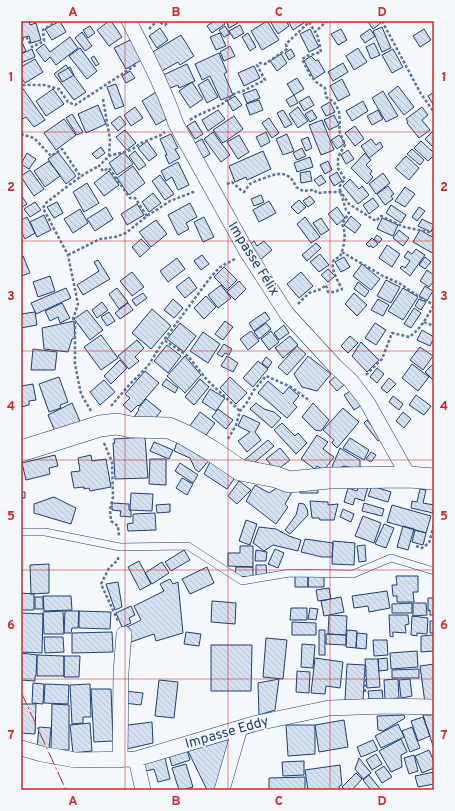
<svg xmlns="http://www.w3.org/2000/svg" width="455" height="811" font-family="Overpass,sans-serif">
  <defs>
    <pattern id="building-back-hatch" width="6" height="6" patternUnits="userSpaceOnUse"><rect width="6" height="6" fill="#d5e0f0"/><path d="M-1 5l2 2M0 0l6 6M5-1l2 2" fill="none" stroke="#b6c1d1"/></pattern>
  </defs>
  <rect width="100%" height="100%" fill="#f4f7fb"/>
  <path fill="url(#building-back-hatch)" stroke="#1d3f73" d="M21,21H29L30,25L36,23L41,40L31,43L29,36L21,38Z
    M60,21L66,32L52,40L45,29Z
    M109,21H111L122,37L109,46L97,30Z
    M214,21H223L225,24L212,33L207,26Z
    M226,21H237L238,23L229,28Z
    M267,21L279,40L262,50L251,31Z
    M270,21H286L289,26L278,34Z
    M288,21H304L305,22L293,30Z
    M368,21H382V22L373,29L368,22Z
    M240,25L244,33L234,39L229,31Z
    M90,26L95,33L88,38L83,30Z
    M225,26L230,34L224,37L219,30Z
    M382,27L391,48L382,52L373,31Z
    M160,28L168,40L157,48L149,36Z
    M310,29L319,47L309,52L300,34Z
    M341,29L347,40L338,45L331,34Z
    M370,29L375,36L365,43L360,36Z
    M424,29L431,40L420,47L413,36Z
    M82,32L92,46L85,51L75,38Z
    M220,33L226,46L216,50L210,37Z
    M248,33L256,47L250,51L242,37Z
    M181,35L194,56L180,65L178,62L162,71L151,53Z
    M70,37L78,48L56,65L50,57L45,62L36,50L44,44L50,52Z
    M132,39L143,59L126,69L114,48Z
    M21,40L26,51L21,53Z
    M374,43L380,55L371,59L366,47Z
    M230,46L235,56L224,61L220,52Z
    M80,48L97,71L87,79L69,56Z
    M358,48L367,62L354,70L346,56Z
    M32,49L35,57L21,63V54Z
    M291,49L295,56L289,60L285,53Z
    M393,49L403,67L392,73L382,55Z
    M219,53L227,72L224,74L233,95L221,100L210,76L202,80L195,64Z
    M281,54L287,63L277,71L270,61Z
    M94,56L99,64L96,66L91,58Z
    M311,56L316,61L318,60L325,72L314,79L304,61Z
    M35,59L43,72L25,83L21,77V67Z
    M343,63L348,72L333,81L328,72Z
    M187,64L195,81L179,88L178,85L168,89L161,76Z
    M66,65L86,92L74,100L54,74Z
    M254,66L260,78L244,86L238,73Z
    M70,67L74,75L62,82L58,74Z
    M130,71L135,78L126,83L122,76Z
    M297,78L304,89L294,95L287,84Z
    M208,79L218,97L207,103L198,85Z
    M342,79L350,95L338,101L330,86Z
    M192,82L203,99L190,108L179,91Z
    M116,84L124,106L115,109L107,87Z
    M21,86L45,120L34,127L26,117L21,120Z
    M398,86L414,107L404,115L388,94Z
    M53,89L64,104L46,116L36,101Z
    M256,89L260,98L247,103L243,94Z
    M383,91L398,116L386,122L372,98Z
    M156,92L170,117L156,125L142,101Z
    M434,92V106L428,96Z
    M294,95L298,103L290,107L286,100Z
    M235,96L242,105L233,111L227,101Z
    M309,96L314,105L304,111L299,102Z
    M259,100L263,110L250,115L246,104Z
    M363,101L368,111L352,121L346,111Z
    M330,102L335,112L326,116L321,107Z
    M98,105L106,124L86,133L78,114Z
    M135,107L143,118L131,126L124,115Z
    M298,107L308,121L298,128L289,114Z
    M422,107L428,115L422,120L430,130L419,138L407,123L408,122L406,119Z
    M218,110L225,119L208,131L202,120Z
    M283,110L292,124L285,128L277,113Z
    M312,110L317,118L310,122L305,114Z
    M378,110L383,119L372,125L367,116Z
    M72,114L83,132L77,135L66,118Z
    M334,115L339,125L329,130L324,120Z
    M120,116L126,124L118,131L111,123Z
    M234,116L243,129L223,143L213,130Z
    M269,118L279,133L272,138L262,123Z
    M64,119L76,135L56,150L44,133Z
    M322,120L334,150L321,155L309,125Z
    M195,121L203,134L195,139L187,126Z
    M355,126L364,139L355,146L345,133Z
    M125,130L136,143L127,150L116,137Z
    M434,130V148L425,139Z
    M213,132L230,155L221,162L204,139Z
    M266,132L270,142L261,147L256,137Z
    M171,134L178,148L175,149L180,158L169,164L165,155H167L160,139Z
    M287,134L294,151L283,155L276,139Z
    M239,135L249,152L238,159L227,142Z
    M339,135L345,143L337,149L331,140Z
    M308,137L312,148L306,151L301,140Z
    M202,139L210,154L202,159L193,144Z
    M371,139L376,145L380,142L383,147L369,158L361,146Z
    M147,141L157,155L149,161L138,148Z
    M421,141L434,153V155L428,161L414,148Z
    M101,147L105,153L97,159L92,154Z
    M302,148L306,156L297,160L293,153Z
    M412,149L424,160L420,165L407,154Z
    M348,150L354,159L346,164L341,155Z
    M135,151L146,165L139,170L129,156Z
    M263,151L271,169L247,180L246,177L235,182L229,166Z
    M58,152L76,176L66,184L48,159Z
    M124,152L133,164L117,175L109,163Z
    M27,153L36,159L29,169L21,164Z
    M365,153L371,160L366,165L372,171L370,174L373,177L367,184L351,168Z
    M406,156L419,168L409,180L395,168Z
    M310,157L313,167L297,172L294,163Z
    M49,161L60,176L45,187L34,171Z
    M328,161L332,170L325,174L320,165Z
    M178,162L189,185L178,190L172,177L166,181L161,171Z
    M133,166L145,183L129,195L117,178Z
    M30,170L44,189L34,196L21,177V176Z
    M109,171L119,185L104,196L94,183Z
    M310,171L312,181L301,183L300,173Z
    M337,172L342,181L334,186L329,177Z
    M383,173L390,183L376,194L369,184Z
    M160,175L174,194L165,200L152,181Z
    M321,175L326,182L319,186L314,180Z
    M350,179L359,189L362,186L369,195L358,204L343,186Z
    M87,183L99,203L84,212L73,192Z
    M388,186L394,194L391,196L393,199L385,205L377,194Z
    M405,187L415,194L405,207L395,201Z
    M153,193L161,203L149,212L142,202Z
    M21,195L27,204L21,208Z
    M261,195L264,202L254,206L251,199Z
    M310,196L315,202L308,207L303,201Z
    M373,198L379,206L369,214L363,205Z
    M299,200L306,207L298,214L291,207Z
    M269,201L276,213L259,222L253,210Z
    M35,202L41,210L30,217L24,209Z
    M57,202L63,213L54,218L47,207Z
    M190,203L197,217L186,223L189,229L178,235L168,215Z
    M137,204L144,215L127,225L121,214Z
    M391,205L406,215L401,223L386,213Z
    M106,207L113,219L95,231L87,219Z
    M337,207L345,218L337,225L328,214Z
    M419,207L425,211L417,221L412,217Z
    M80,209L88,223L73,233L64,219Z
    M44,215L51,230L37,237L30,222Z
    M351,216L361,225L355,233L344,225Z
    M27,217L35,233L25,239L21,231V220Z
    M204,217L214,237L203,242L194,222Z
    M305,217L320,237L311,243L297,224Z
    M321,218L329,230L321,235L313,223Z
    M382,218L398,225L393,236L377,229Z
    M422,219L434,225L431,232L418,226Z
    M156,220L167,234L151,247L139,232Z
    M399,230L409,238L403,246L393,238Z
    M420,230L434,238V254L413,242Z
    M377,235L382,239L379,243L374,239Z
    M372,238L378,244L373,248L371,246L369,247L366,244Z
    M141,239L150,248L140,257L132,247Z
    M254,241L257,246L264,241L272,250L260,260L249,245Z
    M316,243L321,248L307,261L302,255Z
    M387,245L400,254L392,267L379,258Z
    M416,249L425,255L410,276L400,268L402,266L405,268L410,261L404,257L408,251L412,254Z
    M320,254L329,265L319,272L310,262Z
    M202,255L209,264L201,270L194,261Z
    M23,256L30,273L21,276V257Z
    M344,257L350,267L341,272L335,262Z
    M425,257L431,262L425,269L419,265Z
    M177,258L185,269L168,282L160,271Z
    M98,260L110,279L83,295L77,285L99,271L94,262Z
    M362,264L380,279L371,290L353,276Z
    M224,267L237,280L227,290L214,277Z
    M328,269L335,276L328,282L321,275Z
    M427,270L434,275V281L429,287L420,281Z
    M132,272L144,287L132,296L120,281Z
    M301,272L313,286L299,298L287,284Z
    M50,276L55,291L38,297L33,282Z
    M189,277L197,288L185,298L176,287Z
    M386,280L400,287L391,303L377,296Z
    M239,281L246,289L235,300L227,292Z
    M358,282L369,291L365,297L354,289Z
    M221,285L231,298L218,308L208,295Z
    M425,286L433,291L427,301L419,296Z
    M66,288L71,298L36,314L31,303Z
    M117,288L128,302L119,309L109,294Z
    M403,288L418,297L403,320L388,311Z
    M143,293L147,298L136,306L132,300Z
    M354,293L367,305L357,316L345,304Z
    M206,296L216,307L204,319L194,308Z
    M173,299L183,308L174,318L164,310Z
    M378,299L389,305L383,316L371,310Z
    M419,299L426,302L421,310L415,306Z
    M102,302L108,310L97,318L92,310Z
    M62,303L70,318L60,323L58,317L50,321L45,311Z
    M128,303L133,310L120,319L115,313Z
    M414,308L421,313L411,328L404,324Z
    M152,309L171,326L151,349L132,333Z
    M87,310L103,330L90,340L74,319Z
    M35,312L37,325L21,328V314Z
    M109,312L115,321L107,326L101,317Z
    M265,312L270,319L254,331L249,323Z
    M74,321L75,338L72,339L68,352L44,349L42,328Z
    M225,321L233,327L223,340L215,334Z
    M180,323L196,336L184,352L167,339Z
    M266,323L271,329L259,339L254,332Z
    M375,323L386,330L376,345L365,338Z
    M284,325L289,333L279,340L274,333Z
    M422,330L434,337V338L430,346L417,340Z
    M251,331L259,341L248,350L240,339Z
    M271,331L279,342L269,350L261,339Z
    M203,332L220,344L208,363L190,351Z
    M101,335L118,358L101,370L84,347Z
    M290,336L298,345L283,358L275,348Z
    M350,336L358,343L348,353L341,346Z
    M137,340L144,348L135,357L139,361L129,369L118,356Z
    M361,342L379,360L367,372L352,356Z
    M224,344L232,349L229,355L225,353L222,357L217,354Z
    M167,345L181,356L168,373L154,361Z
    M297,346L306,354L287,375L278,367Z
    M420,347L433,356L423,370L410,360Z
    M33,349L57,352L55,370H31Z
    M185,356L201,375L185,393L167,376Z
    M227,356L238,363L233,372L221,366Z
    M308,356L331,374L317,391L302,387L294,374Z
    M266,357L272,362L268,368L262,363Z
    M120,360L127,368L111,384L104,376Z
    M258,361L268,369L253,387L243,378Z
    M434,363V381L425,372Z
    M412,364L429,377L418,391L402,378Z
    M377,368L384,374L377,383L370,377Z
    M145,371L159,383L139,406L138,405L131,412L123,405L130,398L125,394Z
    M337,375L345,384L337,391L329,382Z
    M59,377L68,402L60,405L61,408L49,412L39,384Z
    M230,377L247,393L236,404L220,388Z
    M389,378L396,384L387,393L381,388Z
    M166,379L178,388L175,393L162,385Z
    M200,379L209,387L194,405L185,397Z
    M104,380L115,392L100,405L90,392Z
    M268,381L283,394L289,387L299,396L293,403L297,407L287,418L258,393Z
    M33,384L36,400L29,401V405L21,407V386Z
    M210,389L225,398L216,411L202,402Z
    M352,390L362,405L354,410L344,395Z
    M416,395L431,406L424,415L409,405Z
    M393,396L403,404L399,410L389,402Z
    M146,399L161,411L153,421L134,417L139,410L138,409Z
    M72,403L82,426L57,436L48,415Z
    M256,403L264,409L274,412L281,418L272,428L250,409Z
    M313,403L329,420L321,431L315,430L302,417Z
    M343,408L359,422L337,448L332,443L334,440L323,430Z
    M218,409L233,420L226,429L212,417Z
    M200,412L215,423L201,442L186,431Z
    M403,412L411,419L404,428L396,421Z
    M243,415L260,423L255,432L261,440L247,452L238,441L250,432L238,426Z
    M367,420L382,438L378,441L364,423Z
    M282,423L295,436L298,433L307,443L296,454L274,430Z
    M317,435L328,442L323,449L334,457L324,470L317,466L315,469L301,459Z
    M145,437L148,478L115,479L113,443H115L114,439Z
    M350,438L369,450L364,460L343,448Z
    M268,440L274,446L247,469L241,463Z
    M154,442L173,450L169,459L150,451Z
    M177,442L212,457L199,472L195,469L190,458L174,451Z
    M280,448L290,460L276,471L266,459Z
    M340,448L360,460V469L343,466L339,469H331Z
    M371,452L376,455L371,462L366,459Z
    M55,455L58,466L49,468L50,474L26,480L22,463Z
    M91,455L92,461L106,459L111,487L90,491L89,488L84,489V487L74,488L71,472L80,471L78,458Z
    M150,459H166V485L149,484Z
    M211,460L236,476L227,489L204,474Z
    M180,463L198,475L193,483L175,471Z
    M182,478L193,484L187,495L176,488Z
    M239,481L251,490L237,504L228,496Z
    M300,483L318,488V493H300Z
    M359,484L368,487L364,501L355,498L353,505L344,502L348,488L357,491Z
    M255,485L269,493L281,485L292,492L285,504L288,507L276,524L246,501Z
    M372,486L391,492L388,502L368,496Z
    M420,489L426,490L423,503L434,505L433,513L411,508L412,501L417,502Z
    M21,492H25V498H21Z
    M131,493L153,494L152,511L130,510Z
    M54,497L76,508L71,524L34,513V504Z
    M310,501L328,502V505L338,504L334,520H320L319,518H312Z
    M112,503L129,504V510L131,511V517L120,516L121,511L112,510Z
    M299,503L304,504L307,509L308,515L290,534L285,530L296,515Z
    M364,503L384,509L382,516L362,511Z
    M170,504V512L157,513L156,505Z
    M392,505L431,516L426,533L387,522Z
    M343,509L354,514L351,522L340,517Z
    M155,513L156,530L128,531L127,524L133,523V514Z
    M363,516L381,523L374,543L355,536Z
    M246,520L257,524L250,545L239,541Z
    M384,524L394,528L386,548L375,544Z
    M403,526L414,529L408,550L397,547Z
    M259,527L276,529L289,536L301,540L298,551L273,545L264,551L253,543Z
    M415,530L426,533L423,545L412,542Z
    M305,539L333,543L332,557H322L301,552Z
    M333,541L355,543L354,565L332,564Z
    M365,545L366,561L359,562L357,546Z
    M240,546H253V567L228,566V553H240Z
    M275,549L284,553L278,568L268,564Z
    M184,550L190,560L171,571L165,562Z
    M256,550L267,552L266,561H255Z
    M139,561L151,584L140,590L128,567Z
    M162,562L169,573L152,584L145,573Z
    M49,564V593L31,594L30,565Z
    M256,565H266L267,577H256Z
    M207,567L214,583L190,594L182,579Z
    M236,567H253V577L235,576Z
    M295,574H308V587H295Z
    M308,574H324V587H308Z
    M396,576H418V592H413L414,602H397V596H393L392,585H397Z
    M170,579L173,584L178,582L183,633L156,641L154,634L128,643L127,627L141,620L134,606L164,591L160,584Z
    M118,582L122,607L115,610L106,584Z
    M329,588L331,599L318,601L316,590Z
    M387,591L390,608L369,612L368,606L354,608L352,596Z
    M21,593L34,594V610H21Z
    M43,596H71L72,610L44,611Z
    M35,597H43V609H35Z
    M341,597L344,612L324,616L321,601Z
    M428,598H434V615H430V610L428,611Z
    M212,601L236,603L235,624L211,622Z
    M412,603V613H392V604Z
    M413,603H426L427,615L413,616Z
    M131,606L135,615L129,618L131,623L122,627L116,613Z
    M291,608H307V620H290Z
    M310,608L318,609L316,620L308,619Z
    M63,611L64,634H44L43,612Z
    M65,611H79L78,628H72L71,633H64Z
    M79,611L111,612L110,629L79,628Z
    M21,613L43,614L42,653L21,652Z
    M329,615L347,616L346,635L328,634Z
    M389,615H408L409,624L405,625L406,633L393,632V637L390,636Z
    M412,616L428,618L427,634L417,633V636L411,635Z
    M430,621H434V633H430Z
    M292,622L316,623V635H292Z
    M319,630H325V655H319Z
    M347,630L357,631L356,648L346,647Z
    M112,632L113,652L72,653V633Z
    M186,632L201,634L199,646L184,644Z
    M357,633L367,634L366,649L356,648Z
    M326,634L346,635V645L326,644Z
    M434,635V651L421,652V636Z
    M44,637H63L64,652L45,653Z
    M266,638L287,640L283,679L263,677Z
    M373,640H387L388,655L374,656Z
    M302,644L315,645L313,668L301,667Z
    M211,645H252L251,691H211Z
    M417,651L418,667L391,669L390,653Z
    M21,653L37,655L36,676H35V681L21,680Z
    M37,655L64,656V676H37Z
    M64,656H80L79,677H64Z
    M315,658L343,662L340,688L326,686L325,694L311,693Z
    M387,658L388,670L379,671L378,659Z
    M365,659H378L380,687L367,688Z
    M347,664L365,665L363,701L345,700Z
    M434,664V701L425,703L420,666Z
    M419,669V678H392V670Z
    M297,671L310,672L309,693L296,692Z
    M279,679L275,710L259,715L258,683Z
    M398,679L399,698L385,699L384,680Z
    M410,679L412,696L401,698L399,680Z
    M159,680L178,682L174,718L155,716Z
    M33,683L44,684L43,704L32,703Z
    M45,684L69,685L68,704L44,703Z
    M90,684L91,717H83V723L72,724L70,685Z
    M91,689H111L113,741L94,742Z
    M382,690L383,699H369L368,691Z
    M125,691L143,693L141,705L124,703Z
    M21,704H36L35,734L21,733Z
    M52,704L69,705V750H51Z
    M404,715L405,718L383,731L378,730L377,716Z
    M423,715H434V745L433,746Z
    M423,717L430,736L418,741L411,721Z
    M344,720L348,747L319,752L315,725Z
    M152,722L153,743L122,750L121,726Z
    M90,723L92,751L73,753L70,725Z
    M398,724L404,737L381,748L375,736Z
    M286,725H315V754L288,756Z
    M39,727L51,728L49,749L37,748Z
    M412,727L420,748L410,752L402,731Z
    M234,738L218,790H207L187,749Z
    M401,739L407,752L401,755L402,767L391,772L379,751Z
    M373,740L378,750L361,757L357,747Z
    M186,747L190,760L172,766L168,752Z
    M429,750L434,762V768L422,773L415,756Z
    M164,754L170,779L158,782L154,769L146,771L142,760Z
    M376,754L382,764L372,770L366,760Z
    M414,755L418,771L409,774L404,758Z
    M359,758L371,773L363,779L355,769Z
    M304,761V775L283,776L282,762Z
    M186,764L193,787L182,790H179L172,768Z
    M340,765L342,785L339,786L340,790H308L305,770Z
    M384,766L392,777L382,783L375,772Z
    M434,772V784L418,787L415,776Z
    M356,773L362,779L352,790H345L342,787Z
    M369,775L381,790H371L363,780Z
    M305,777V790H269V778Z"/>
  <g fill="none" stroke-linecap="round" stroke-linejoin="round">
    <g stroke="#1d3f73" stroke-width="8">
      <path id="lane" d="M21,532H45L120,547L188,546L242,581L290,573L353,574L391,558L434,571"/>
    </g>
    <g stroke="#1d3f73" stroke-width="16">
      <path id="street" d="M129,21C146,55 164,88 176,124L247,252L287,314L335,366L351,381L367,402L409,477
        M21,748L42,754L75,760L136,759L257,723L329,708L387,706L434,707
        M136,759L143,790
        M120,760L121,672L124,634
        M222,790L240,728"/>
    </g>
    <g stroke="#1d3f73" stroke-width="22">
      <path id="secondary" d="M21,451L100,426L117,424L131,427L169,428L185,435L212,451L240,470L276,477L289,482L329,478L409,477L434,479"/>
    </g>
    <path stroke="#5e769c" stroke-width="2.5" stroke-dasharray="3 2" stroke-linecap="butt" d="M382,21L421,94L434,112
      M149,29L157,21L165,25L169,21
      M21,40L27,38L32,47L44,41L43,30L57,21
      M21,80L23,85H44L59,89L68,102L75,105L136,65
      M103,99L110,140L109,156
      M190,120C200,113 212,110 222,104C228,100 233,92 241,92L265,80L257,65L260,63L265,64L287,49L286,44L309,22L315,32
      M21,134L34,138L51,156L62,149L81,177
      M227,184L232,182L241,190L244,192C246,189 248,186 250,184C253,182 258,180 262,179C277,173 289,169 296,187L303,191L314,190L317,193L332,192H341L349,204L376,221L381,216L404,227L429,232L434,235
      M147,216L135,198H130L109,168L103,171L99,166L109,156L131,150L141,143L161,135L165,132
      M342,252L383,276L399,283L418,296L434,305
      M68,255L100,239L115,237L126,233L147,216L170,201L196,191
      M235,259L220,267L210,278L164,340L188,356L207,380L240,411
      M298,304L309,293L321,289L326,285L328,292H334L342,289C339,283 331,270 333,263C333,259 337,258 340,257C344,246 347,235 342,224L349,213L346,210L339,187L345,179L338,168V157L345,145L339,130L340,125L339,111L334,102L326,97L325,88L316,82L310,75L302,59L307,56L321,52L318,37L315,32L327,21
      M424,322L434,326
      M366,375L382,359L392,333L401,335L409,337C420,330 427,317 434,305
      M111,406L130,384L148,366L164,340
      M91,411L81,394L75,364V323L73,319L78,304L68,255L43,208L46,203C63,190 80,175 99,166
      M228,439L236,425L240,411L246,404L254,390L266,376L291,387L310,401
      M104,443L112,462L113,497L110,510L111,521L118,526L119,536
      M416,546L422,548L429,543L434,525
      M118,557V560L109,568L101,584L118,621
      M365,692L366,666"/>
    <use href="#lane" stroke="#f4f7fb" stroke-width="7"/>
    <use href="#street" stroke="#f4f7fb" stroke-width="15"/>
    <use href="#secondary" stroke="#f4f7fb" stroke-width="21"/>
    <path stroke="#c62828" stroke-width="1" stroke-dasharray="14 3 2 3" stroke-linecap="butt" d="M21,692L66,790"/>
  </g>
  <path fill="none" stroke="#d62828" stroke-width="1" stroke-opacity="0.55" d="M125,21V790M228,21V790M330,21V790M21,132H434M21,241H434M21,351H434M21,460H434M21,570H434M21,679H434"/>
  <g text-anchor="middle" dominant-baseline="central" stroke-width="3" stroke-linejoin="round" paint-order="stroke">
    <g font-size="14" fill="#1d3f73" stroke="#f4f7fb">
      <text transform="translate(253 259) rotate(58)">Impasse Félix</text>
      <text transform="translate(227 733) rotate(-16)">Impasse Eddy</text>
    </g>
  </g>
  <rect width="455" height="811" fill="none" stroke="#f4f7fb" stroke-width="44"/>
  <rect x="22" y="22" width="411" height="767" fill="none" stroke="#d62828" stroke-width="1.5"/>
  <g font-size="13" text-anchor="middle" font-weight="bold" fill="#d62828">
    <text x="73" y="16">A</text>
    <text x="176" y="16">B</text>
    <text x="279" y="16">C</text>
    <text x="382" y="16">D</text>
    <text x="11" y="81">1</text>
    <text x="444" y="81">1</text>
    <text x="11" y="191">2</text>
    <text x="444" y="191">2</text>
    <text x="11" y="300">3</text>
    <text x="444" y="300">3</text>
    <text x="11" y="410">4</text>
    <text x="444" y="410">4</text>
    <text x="11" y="520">5</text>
    <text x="444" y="520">5</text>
    <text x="11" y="629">6</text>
    <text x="444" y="629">6</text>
    <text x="11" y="739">7</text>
    <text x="444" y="739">7</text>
    <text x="73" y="805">A</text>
    <text x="176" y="805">B</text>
    <text x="279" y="805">C</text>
    <text x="382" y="805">D</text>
  </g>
</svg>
